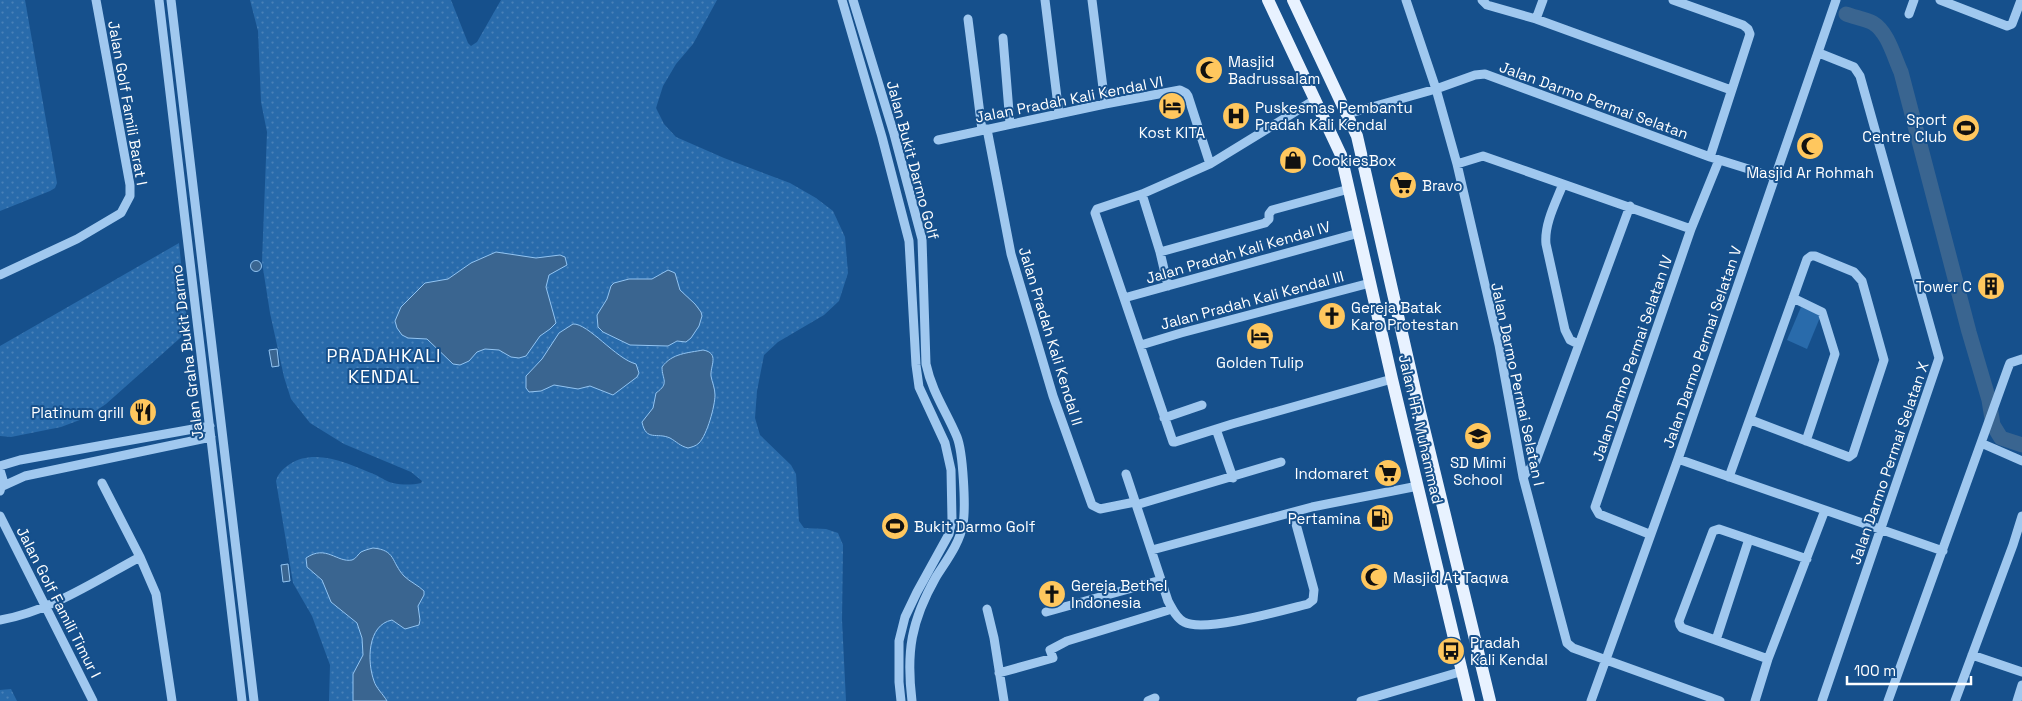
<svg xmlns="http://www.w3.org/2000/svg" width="2022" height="701" font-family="'Space Grotesk',sans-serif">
  <defs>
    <pattern id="grass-dots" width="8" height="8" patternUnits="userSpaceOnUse" patternTransform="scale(1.25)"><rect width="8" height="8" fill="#296bab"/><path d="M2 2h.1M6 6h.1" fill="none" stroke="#4981b8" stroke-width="1.8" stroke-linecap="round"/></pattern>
  </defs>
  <rect width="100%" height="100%" fill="#16508c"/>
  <path fill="url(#grass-dots)" d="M0,0H25L57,183L55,188L50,191L0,211Z
    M250,0H451L468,43L471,46L477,42L501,0H717L693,44L676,64L663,86L656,108L664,124L676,137L724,158L790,183L816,198L833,211L845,237L848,273L839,301L824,315L778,342L764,355L757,391L755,418L760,435L791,465L796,474L799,521L804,528L826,529L838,533L843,545L842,620L846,701H329L330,665L312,616L293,583L276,481C278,473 284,468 290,464C316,447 351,465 376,475C382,478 387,482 393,483C402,485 412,485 421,483L422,481L411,472L344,444L310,423L291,399L284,377L270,313L262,262L267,132L261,102L258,31Z
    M179,243L188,331L106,404L85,418L61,427L11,437L0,436V346Z
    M11,689L17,701H0V690Z"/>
  <path fill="#296bab" d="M1801,307L1821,315L1807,349L1787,340Z"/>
  <path fill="#3a6590" stroke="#92c4f2" d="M496,252L536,258L560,255L565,257L567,265L549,275L546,287L556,323L550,329L540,336L526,356L519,358L511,357L499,350L485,349L477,352L469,361L460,365L453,364L427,339L408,338L402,335L397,328L395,321L401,307L425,283L448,279L471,263Z
    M250.5 266a5.5 5.5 0 1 1 11 0a5.5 5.5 0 1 1-11 0Z
    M668,270L675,273L680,290L695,304L701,312L702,316L699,326L691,338L686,342L677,341L668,346L630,345L603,332L598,327L597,315L607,299L611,286L614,283L629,279H652Z
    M573,324C588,323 616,359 636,364L639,373L637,377L613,395L590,386L578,389L554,385L541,391L529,392L526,388V376L542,359L559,333Z
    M277,349L279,366L272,367L269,350Z
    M703,350C720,353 710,366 711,376C712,382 715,388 715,395C715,406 707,435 699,443C696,446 692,447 688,448C680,446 677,442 670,438C657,432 646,442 642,422L653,408L656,393C670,383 662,380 662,367C672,353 688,353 703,350Z
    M373,548C396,550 391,562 404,576C410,582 418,585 424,591V595L418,606L420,620L419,625L405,629L392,620C367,625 367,662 374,681C376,688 383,694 387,701H353V674L363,655L362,638L357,623L331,602L322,580L307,567L306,558C326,544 337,563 352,560C356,559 358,554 361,552C365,550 369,549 373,548Z
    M288,564L290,581L283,582L281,565Z"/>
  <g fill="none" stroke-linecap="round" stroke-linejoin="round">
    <path stroke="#3a6590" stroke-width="15" d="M1846,14C1854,17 1865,19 1873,23C1888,32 1894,57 1901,72L1969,332L1989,400L1993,425L2001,438L2022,445"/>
    <path stroke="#a0c8ef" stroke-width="9" d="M159,0L242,701
      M171,0L254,701
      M842,0L882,137L909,241L916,365L919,387L945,443L951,470L952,520L949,534L917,592L905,617L899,641V682L901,701
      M853,0L894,134L922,239L926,364C932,392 946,411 957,437C963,452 966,507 963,524C960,543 946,561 936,577C911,621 906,652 912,701
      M1045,0L1059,114
      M1092,0L1105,104
      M1406,0L1436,89L1457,164L1499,345L1523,477L1567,643L1573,648L1720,701
      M1482,0L1487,5L1536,19L1731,90
      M1673,0L1743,25L1748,29L1750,34L1710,157
      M1940,0L2007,26L2012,24L2021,0
      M1909,14L1914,0
      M968,19L982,130
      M1536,19L1543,0
      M1003,38L1010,124
      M1819,53L1854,67L1860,76L1939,358L1822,701
      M1316,99L1210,164L1142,194L1097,209L1095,213L1173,442H1175L1232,424L1392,379
      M1347,114L1436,89L1475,75L1485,74L1710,157L1774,177
      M987,129L1011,254L1053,396L1092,505L1100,509L1135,502
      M938,140L1105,104L1180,90L1186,93L1188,96L1210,164
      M1457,164L1483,156L1691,229
      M1563,184C1556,202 1544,224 1546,244L1565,330L1570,340L1578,344
      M1142,194L1160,252L1168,286
      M1160,252L1265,223L1269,219V214L1272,210L1349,189
      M0,275L77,239L121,213L130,196V185L96,0
      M1124,298L1359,233
      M1793,298L1822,312L1835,354L1806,441
      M1141,345L1181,333L1370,283
      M1164,418L1202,405
      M1216,429L1233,478
      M1981,443L2022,461
      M1678,459L1943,551
      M0,466L20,460L210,426
      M0,470L3,480L0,491
      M1126,474L1168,601C1172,608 1176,618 1184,622C1204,633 1284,610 1308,604L1313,600L1314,590L1293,513
      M1523,477L1536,461L1630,206
      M1729,477L1807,259L1811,256H1815L1854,272L1862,281L1884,360L1853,454L1849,457L1751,420
      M102,483L140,557L156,594L172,701
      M3,486L25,476L211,437
      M1136,505L1281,462
      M0,516L93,701
      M1649,534L1599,514L1595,507L1691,229L1719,160
      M1152,550L1312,507L1418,486
      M987,609L994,638L1004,701
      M1046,612L1161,580
      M0,620C49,612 97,580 140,557
      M1716,640L1749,539
      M1972,655L2022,672
      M1768,659L1682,628L1680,625L1679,621L1713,531L1719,529L1807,559
      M999,673L1053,658L1050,650L1067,641L1172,609
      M1148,701L1155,698
      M1361,701L1463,671
      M1591,701L1678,459L1836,0
      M1755,701L1768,659L1825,510
      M1888,701L2008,368L2010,363L2022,359
      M1955,701L2013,545L2022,516
      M2017,701L2022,685"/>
    <path stroke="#e8f2ff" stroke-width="12" d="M1268,0L1341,155L1392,379L1469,701
      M1293,0L1357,136L1420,412L1490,701"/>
  </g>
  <defs>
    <g id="mosque-disc" transform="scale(1.4375)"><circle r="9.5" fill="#ffc75e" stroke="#16508c"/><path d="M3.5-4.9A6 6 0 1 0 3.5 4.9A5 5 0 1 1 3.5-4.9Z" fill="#111"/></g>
    <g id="hotel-disc" transform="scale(1.4375)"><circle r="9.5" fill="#ffc75e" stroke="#16508c"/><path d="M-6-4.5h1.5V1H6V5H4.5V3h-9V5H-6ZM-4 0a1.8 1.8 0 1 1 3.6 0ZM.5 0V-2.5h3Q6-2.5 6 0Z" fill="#111"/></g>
    <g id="hospital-disc" transform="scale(1.4375)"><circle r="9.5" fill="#ffc75e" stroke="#16508c"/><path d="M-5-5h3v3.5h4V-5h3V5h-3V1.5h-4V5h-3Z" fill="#111"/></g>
    <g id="stadium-disc" transform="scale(1.4375)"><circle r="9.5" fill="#ffc75e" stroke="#16508c"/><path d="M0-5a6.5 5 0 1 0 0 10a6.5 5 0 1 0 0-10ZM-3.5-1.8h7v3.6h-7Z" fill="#111"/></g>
    <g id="shop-disc" transform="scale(1.4375)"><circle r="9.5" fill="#ffc75e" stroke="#16508c"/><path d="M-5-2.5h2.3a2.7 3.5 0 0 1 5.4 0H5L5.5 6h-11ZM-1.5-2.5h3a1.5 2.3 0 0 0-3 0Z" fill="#111"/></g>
    <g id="supermarket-disc" transform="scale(1.4375)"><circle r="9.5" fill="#ffc75e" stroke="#16508c"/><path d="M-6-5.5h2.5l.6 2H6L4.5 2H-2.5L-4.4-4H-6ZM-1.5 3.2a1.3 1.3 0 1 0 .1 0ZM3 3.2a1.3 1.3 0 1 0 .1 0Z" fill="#111"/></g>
    <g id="building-disc" transform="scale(1.4375)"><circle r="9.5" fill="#ffc75e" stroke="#16508c"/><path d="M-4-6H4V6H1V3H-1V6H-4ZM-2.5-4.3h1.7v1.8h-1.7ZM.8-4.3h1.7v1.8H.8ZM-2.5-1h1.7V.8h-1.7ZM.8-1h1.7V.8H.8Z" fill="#111"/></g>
    <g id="church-disc" transform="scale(1.4375)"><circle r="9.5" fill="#ffc75e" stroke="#16508c"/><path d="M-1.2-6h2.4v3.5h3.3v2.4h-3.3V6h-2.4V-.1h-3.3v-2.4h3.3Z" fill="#111"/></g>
    <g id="restaurant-disc" transform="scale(1.4375)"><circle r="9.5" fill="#ffc75e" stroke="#16508c"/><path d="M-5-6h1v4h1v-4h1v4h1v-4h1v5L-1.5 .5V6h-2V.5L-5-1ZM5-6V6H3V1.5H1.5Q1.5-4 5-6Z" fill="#111"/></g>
    <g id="school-disc" transform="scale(1.4375)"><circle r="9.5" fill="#ffc75e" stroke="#16508c"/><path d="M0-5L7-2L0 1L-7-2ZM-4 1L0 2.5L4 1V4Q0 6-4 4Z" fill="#111"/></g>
    <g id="fuel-disc" transform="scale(1.4375)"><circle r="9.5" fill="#ffc75e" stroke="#16508c"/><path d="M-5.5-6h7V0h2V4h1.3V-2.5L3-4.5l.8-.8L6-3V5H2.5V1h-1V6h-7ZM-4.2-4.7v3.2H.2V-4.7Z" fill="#111"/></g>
    <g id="bus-disc" transform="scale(1.4375)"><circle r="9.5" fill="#ffc75e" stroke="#16508c"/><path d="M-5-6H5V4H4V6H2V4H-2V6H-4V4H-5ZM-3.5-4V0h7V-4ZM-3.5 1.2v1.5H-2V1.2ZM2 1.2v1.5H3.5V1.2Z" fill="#111"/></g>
  </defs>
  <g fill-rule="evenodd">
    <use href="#mosque-disc" x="1209" y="70"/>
    <use href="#hotel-disc" x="1172" y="106"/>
    <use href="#hospital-disc" x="1236" y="116"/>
    <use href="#stadium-disc" x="1966" y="128"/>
    <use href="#mosque-disc" x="1810" y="146"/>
    <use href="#shop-disc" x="1293" y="160"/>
    <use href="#supermarket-disc" x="1403" y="185"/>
    <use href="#building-disc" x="1991" y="286"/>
    <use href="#church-disc" x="1332" y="316"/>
    <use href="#hotel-disc" x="1260" y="336"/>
    <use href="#restaurant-disc" x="143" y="412"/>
    <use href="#school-disc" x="1478" y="436"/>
    <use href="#supermarket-disc" x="1388" y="473"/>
    <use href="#fuel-disc" x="1380" y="518"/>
    <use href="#stadium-disc" x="895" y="526"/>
    <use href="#mosque-disc" x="1374" y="577"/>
    <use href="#church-disc" x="1052" y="594"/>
    <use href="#bus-disc" x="1451" y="651"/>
  </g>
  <g text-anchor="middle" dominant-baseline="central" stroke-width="4" stroke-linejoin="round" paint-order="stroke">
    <g font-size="15" fill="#fff" stroke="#16508c" text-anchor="start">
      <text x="1228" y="61">Masjid<tspan x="1228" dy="17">Badrussalam</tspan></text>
      <text x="1255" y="107">Puskesmas Pembantu<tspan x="1255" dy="17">Pradah Kali Kendal</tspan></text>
      <text x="1947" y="119" text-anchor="end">Sport<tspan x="1947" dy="17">Centre Club</tspan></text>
      <text x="1172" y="132" text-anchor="middle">Kost KITA</text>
      <text x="1312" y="160">CookiesBox</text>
      <text x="1810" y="172" text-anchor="middle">Masjid Ar Rohmah</text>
      <text x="1422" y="185">Bravo</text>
      <text x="1972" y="286" text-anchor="end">Tower C</text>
      <text x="1351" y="307">Gereja Batak<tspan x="1351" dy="17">Karo Protestan</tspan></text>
      <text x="1260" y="362" text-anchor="middle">Golden Tulip</text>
      <text x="124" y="412" text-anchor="end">Platinum grill</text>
      <text x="1478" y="462" text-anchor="middle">SD Mimi<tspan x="1478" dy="17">School</tspan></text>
      <text x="1369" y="473" text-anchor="end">Indomaret</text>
      <text x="1361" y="518" text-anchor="end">Pertamina</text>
      <text x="914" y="526">Bukit Darmo Golf</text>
      <text x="1393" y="577">Masjid At Taqwa</text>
      <text x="1071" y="585">Gereja Bethel<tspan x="1071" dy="17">Indonesia</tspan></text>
      <text x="1470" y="642">Pradah<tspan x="1470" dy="17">Kali Kendal</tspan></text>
    </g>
    <g font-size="15" fill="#fff" stroke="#16508c">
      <text transform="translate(1069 99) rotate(-11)">Jalan Pradah Kali Kendal VI</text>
      <text transform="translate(1594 100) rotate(20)">Jalan Darmo Permai Selatan</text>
      <text transform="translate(128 103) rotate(80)">Jalan Golf Famili Barat I</text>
      <text transform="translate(913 160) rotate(75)">Jalan Bukit Darmo Golf</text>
      <text transform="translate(1238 252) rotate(-16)">Jalan Pradah Kali Kendal IV</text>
      <text transform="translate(1252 300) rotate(-15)">Jalan Pradah Kali Kendal III</text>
      <text transform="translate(1051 336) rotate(73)">Jalan Pradah Kali Kendal II</text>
      <text transform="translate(1702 347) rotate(-71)">Jalan Darmo Permai Selatan V</text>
      <text transform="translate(187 352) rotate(-97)">Jalan Graha Bukit Darmo</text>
      <text transform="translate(1632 358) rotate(-71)">Jalan Darmo Permai Selatan IV</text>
      <text transform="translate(1518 384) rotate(78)">Jalan Darmo Permai Selatan I</text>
      <text transform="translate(1421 429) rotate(77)">Jalan HR. Muhammad</text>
      <text transform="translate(1889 463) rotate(-71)">Jalan Darmo Permai Selatan X</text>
      <text transform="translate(59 602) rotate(63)">Jalan Golf Famili Timur I</text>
    </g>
    <g font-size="18" letter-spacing="1" fill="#fff" stroke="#16508c">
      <text x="384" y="355">PRADAHKALI<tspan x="384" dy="21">KENDAL</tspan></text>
    </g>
  </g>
  <path d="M1847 676v8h124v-8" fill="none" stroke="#ffffff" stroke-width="2.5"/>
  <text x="1854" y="676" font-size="15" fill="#ffffff" stroke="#16508c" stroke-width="4" paint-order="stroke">100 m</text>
</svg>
